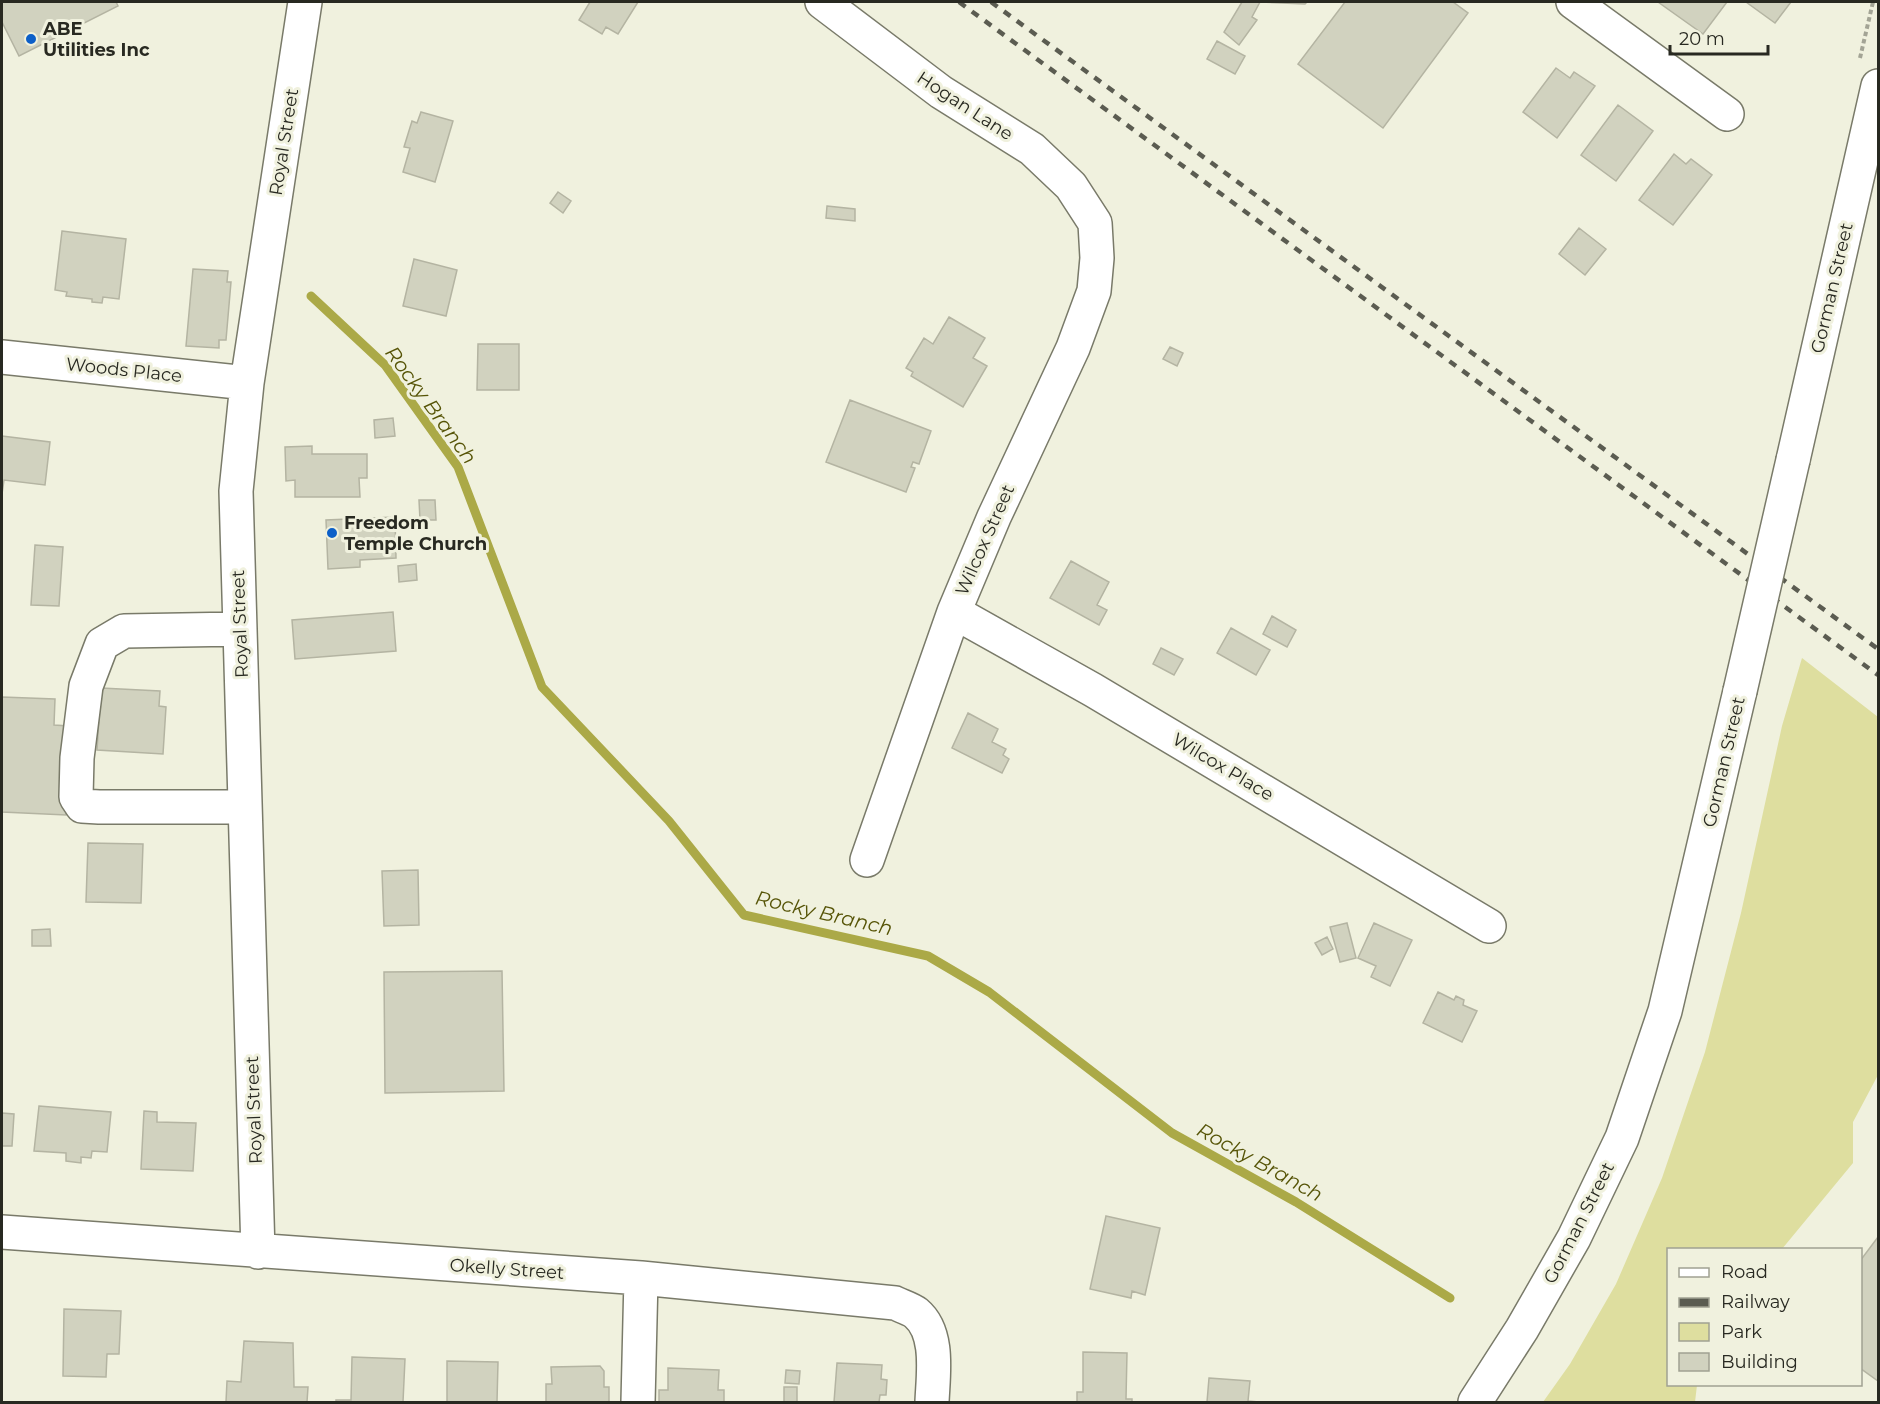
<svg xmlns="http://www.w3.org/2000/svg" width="1880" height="1404" font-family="Montserrat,sans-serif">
  <rect width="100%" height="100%" fill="#f0f1de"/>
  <path fill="#dede9f" d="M1802,658L1878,717V1075L1853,1122V1163L1782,1249L1668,1250V1384L1697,1385L1695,1402H1543L1570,1364L1616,1284L1662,1178L1705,1052L1741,913L1782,726Z"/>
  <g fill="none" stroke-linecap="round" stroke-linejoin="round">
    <path stroke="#aba947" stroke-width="9" d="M311,296L385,365L458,467L542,687L669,821L744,915L928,956L989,992L1172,1133L1296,1202L1450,1298"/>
  </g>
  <path fill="#d1d2bf" stroke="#b4b4a2" stroke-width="1.5" d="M2,2H116L118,6L19,56L2,22Z
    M590,2H638L618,34L606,27L602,34L579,20Z
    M1242,2H1307L1305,4L1260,2L1252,17L1257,20L1239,45L1224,32Z
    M1345,2H1453L1468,13L1383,128L1298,64Z
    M1658,2H1727L1703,34Z
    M1746,2H1791L1775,23Z
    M1217,41L1245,56L1235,74L1207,59Z
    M1556,68L1570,78L1574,72L1595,86L1557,138L1523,112Z
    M1618,105L1653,131L1616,181L1581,155Z
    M421,112L453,121L435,182L403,172L410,148L404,147L412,121L417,123Z
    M1674,154L1686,164L1691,159L1712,175L1673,225L1639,200Z
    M558,192L571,201L563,213L550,203Z
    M827,206L855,209V221L826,218Z
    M1579,228L1606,249L1585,275L1559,254Z
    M62,231L126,239L119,299L103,297L102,303L92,302V299L66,296L67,292L55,290Z
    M414,259L457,270L446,316L403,306Z
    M193,269L228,271L227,282H231L226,340H219V348L186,346Z
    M949,317L985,338L973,358L987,366L963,407L911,376L913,372L906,368L924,338L933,344Z
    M478,344H519V390H477Z
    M1170,347L1183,353L1177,366L1163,359Z
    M850,400L931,431L919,464L913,462L911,467L915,468L906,492L826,462Z
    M393,418L395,436L375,438L374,420Z
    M2,436L50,442L45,485L4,480L2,494Z
    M312,446V454H367V478H359L360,497H295V480L286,481L285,447Z
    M419,500H435L436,520H420Z
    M395,517L396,558L360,560V567L328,569L326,520Z
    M35,545L63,547L59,606L31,605Z
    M1071,561L1109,582L1097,605L1107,610L1099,625L1050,598Z
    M416,564L417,580L399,582L398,566Z
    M393,612L396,651L295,659L292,620Z
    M1272,616L1296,630L1287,647L1263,634Z
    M1231,628L1270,650L1256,675L1217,653Z
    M1161,648L1183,659L1174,675L1153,664Z
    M101,688L160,691L159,706L166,707L163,754L97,750Z
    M2,697L55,699L54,725L69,726L66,815L2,812Z
    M968,713L998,729L992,742L1006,749L1003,755L1009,759L1002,773L952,748Z
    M88,843L143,844L141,903L86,902Z
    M418,870L419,925L384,926L382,871Z
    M1347,923L1356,958L1340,962L1330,927Z
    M1374,923L1412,940L1390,986L1371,977L1376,966L1358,958Z
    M50,929L51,946H32V930Z
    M1327,937L1333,949L1322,955L1315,943Z
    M502,971L504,1091L385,1093L384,972Z
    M1438,992L1454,1000L1456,996L1464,1000L1463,1005L1477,1011L1462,1042L1423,1023Z
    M39,1106L111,1112L107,1152L92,1151L91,1158L81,1157V1163L66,1161V1153L34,1151Z
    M144,1111L157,1112V1122L196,1123L193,1171L141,1169Z
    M2,1113L14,1114L12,1146H2Z
    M1106,1216L1160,1228L1145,1295L1132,1291L1131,1298L1090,1289Z
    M1878,1237V1381L1860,1368V1261Z
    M64,1309L121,1311L119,1354H107L106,1377L63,1376Z
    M244,1341L293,1343L294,1387H308L307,1402H226L227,1381L241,1382Z
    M1083,1352L1127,1353L1126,1399H1132V1402H1077V1392H1083Z
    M352,1357L405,1359L403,1402H336V1400H351Z
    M447,1361L498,1362L497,1402H447Z
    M837,1363L882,1365L881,1379L887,1380L886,1395H880L879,1402H834Z
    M600,1366L604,1371V1387H609V1402H546V1384H552L551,1367Z
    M668,1368L719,1370L718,1390H724V1402H659V1390H668Z
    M786,1370L800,1371L799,1384L785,1383Z
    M1209,1378L1250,1381L1248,1401L1259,1402H1207Z
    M784,1387H797V1402H784Z"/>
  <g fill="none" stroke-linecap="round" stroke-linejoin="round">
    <g stroke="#797a69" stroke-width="36">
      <path id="minor" d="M822,2L941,92L1032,149L1071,186L1095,223L1097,258L1094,291L1073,348L994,517L954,612L867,860
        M1573,2L1727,114
        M2,357L247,383
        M954,612L1093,690L1489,926
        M240,629L124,631L102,644L86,686L77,758L76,797L82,806L99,807H245
        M2,1232L641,1278L895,1303C901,1306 911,1309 916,1313C940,1333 933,1375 932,1402
        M258,1252L236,491L247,383L305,2
        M638,1402L641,1278"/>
    </g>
    <g stroke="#797a69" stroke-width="36">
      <path id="major" d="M1793,460L1878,86
        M1475,1402L1522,1329L1574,1238L1622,1138L1665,1011L1740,691"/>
    </g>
    <path stroke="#a3a495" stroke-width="4" stroke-dasharray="4.5 3" stroke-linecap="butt" d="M1860,58L1873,2"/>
    <use href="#minor" stroke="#fff" stroke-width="33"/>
    <use href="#major" stroke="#fff" stroke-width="33"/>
    <path stroke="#5b5c51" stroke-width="4.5" stroke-dasharray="8 8" stroke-linecap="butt" d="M959,2L1878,675
      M991,2L1878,649"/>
    <g stroke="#797a69" stroke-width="36" stroke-linecap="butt">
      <path id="major-bridge" d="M1740,691L1793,460"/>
    </g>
    <use href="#major-bridge" stroke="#fff" stroke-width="33"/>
  </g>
  <g fill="#0c5fc8" stroke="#f0f1de" stroke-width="2">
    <circle cx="31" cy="39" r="6"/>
    <circle cx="332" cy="533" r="6"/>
  </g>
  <g text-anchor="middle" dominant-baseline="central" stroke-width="6" stroke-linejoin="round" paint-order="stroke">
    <g font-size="18" font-weight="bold" fill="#282921" stroke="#f0f1de" text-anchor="start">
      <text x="43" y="29">ABE<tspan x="43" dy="21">Utilities Inc</tspan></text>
      <text x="344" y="523">Freedom<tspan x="344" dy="21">Temple Church</tspan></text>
    </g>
    <g font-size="18" fill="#282921" stroke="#f0f1de">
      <text transform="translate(965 106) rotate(33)">Hogan Lane</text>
      <text transform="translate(284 142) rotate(-81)">Royal Street</text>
      <text transform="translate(1832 288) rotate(-77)">Gorman Street</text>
      <text transform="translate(124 370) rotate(6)">Woods Place</text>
      <text transform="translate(985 540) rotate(-66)">Wilcox Street</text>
      <text transform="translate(240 624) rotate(-92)">Royal Street</text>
      <text transform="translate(1724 762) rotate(-77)">Gorman Street</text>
      <text transform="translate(1223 767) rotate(31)">Wilcox Place</text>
      <text transform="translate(254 1110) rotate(-92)">Royal Street</text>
      <text transform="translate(1579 1223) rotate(-63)">Gorman Street</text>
      <text transform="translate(507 1269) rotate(4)">Okelly Street</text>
    </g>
    <g font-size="20" font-style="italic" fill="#565407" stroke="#f0f1de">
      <text transform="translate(431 405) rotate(54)">Rocky Branch</text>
      <text transform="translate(824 913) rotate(13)">Rocky Branch</text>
      <text transform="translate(1260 1162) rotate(29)">Rocky Branch</text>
    </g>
  </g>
  <rect width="1880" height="1404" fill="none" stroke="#282921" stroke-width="6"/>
  <rect x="1667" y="1248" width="195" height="138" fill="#f0f1de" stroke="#a0a192" stroke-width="1.5"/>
  <rect x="1679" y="1268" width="30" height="9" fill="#ffffff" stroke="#a0a192" stroke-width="1.5"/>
  <text x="1721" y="1278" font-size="18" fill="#282921">Road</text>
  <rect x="1679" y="1298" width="30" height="9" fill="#5b5c51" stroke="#a0a192" stroke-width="1.5"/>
  <text x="1721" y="1308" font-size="18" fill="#282921">Railway</text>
  <rect x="1679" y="1323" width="30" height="18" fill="#dede9f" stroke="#a0a192" stroke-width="1.5"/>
  <text x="1721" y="1338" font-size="18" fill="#282921">Park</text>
  <rect x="1679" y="1353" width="30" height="18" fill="#d1d2bf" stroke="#a0a192" stroke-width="1.5"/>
  <text x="1721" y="1368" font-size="18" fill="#282921">Building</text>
  <path d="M1670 45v9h98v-9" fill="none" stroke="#282921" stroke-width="3"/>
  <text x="1679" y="45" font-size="18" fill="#282921" stroke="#f0f1de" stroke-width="4.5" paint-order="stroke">20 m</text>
</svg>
